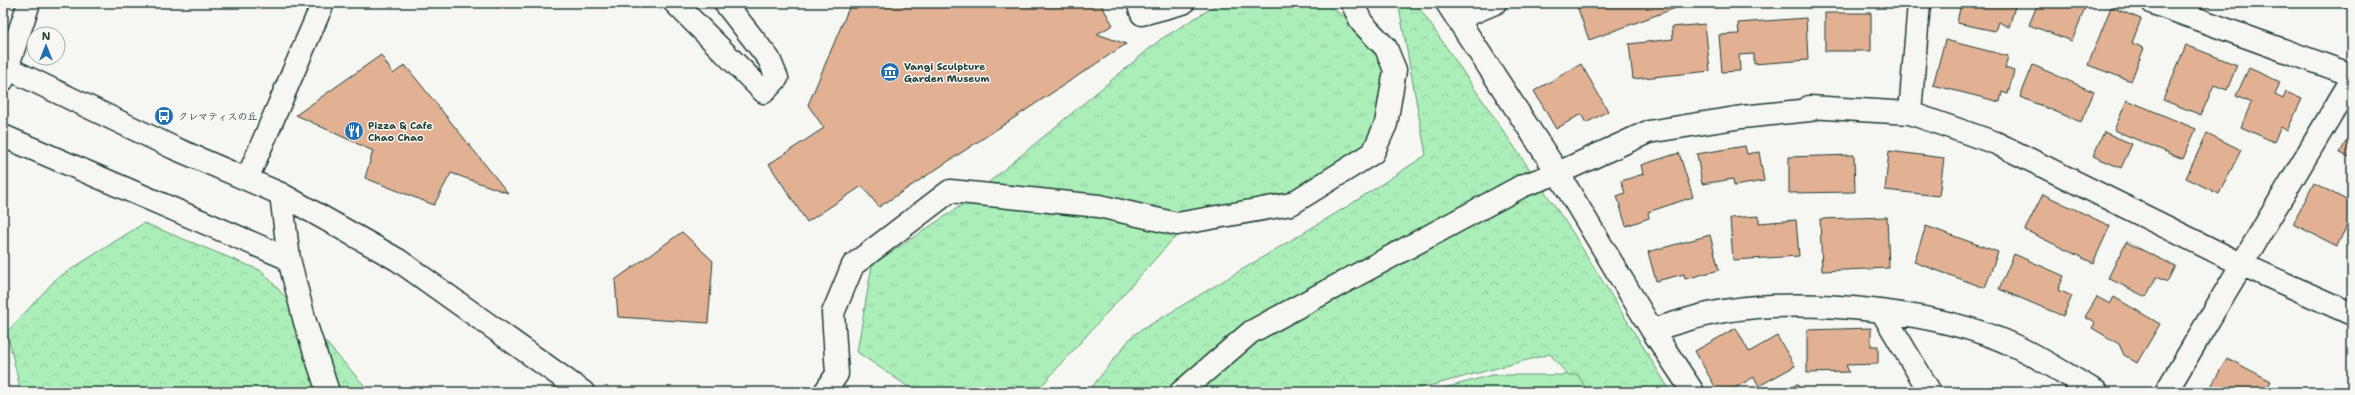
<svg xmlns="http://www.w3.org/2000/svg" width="2355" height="395" font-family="'Shantell Sans','Klee One',sans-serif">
  <defs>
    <pattern id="grass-tufts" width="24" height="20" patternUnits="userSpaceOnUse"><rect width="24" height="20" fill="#abeeb9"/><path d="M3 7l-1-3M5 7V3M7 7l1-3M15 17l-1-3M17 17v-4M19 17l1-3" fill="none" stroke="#93cda0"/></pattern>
    <pattern id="forest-crowns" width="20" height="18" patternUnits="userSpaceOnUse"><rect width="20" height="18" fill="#abeeb9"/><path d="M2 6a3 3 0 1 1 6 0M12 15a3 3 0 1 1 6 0" fill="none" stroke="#93cda0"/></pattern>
  </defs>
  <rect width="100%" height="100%" fill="#f6f6f2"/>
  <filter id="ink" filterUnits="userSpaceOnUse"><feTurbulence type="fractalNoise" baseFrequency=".025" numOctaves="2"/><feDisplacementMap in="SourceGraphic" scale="8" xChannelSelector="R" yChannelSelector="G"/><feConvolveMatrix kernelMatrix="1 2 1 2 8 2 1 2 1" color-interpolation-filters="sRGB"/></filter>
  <g filter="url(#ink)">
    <path fill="url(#grass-tufts)" stroke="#659676" d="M1220,3H1324L1379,40L1394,81L1355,164L1255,221L1207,219L1173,239L1036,392H916L857,352L872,265L959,207L1161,39Z"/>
    <path fill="url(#forest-crowns)" stroke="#659676" d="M1389,3H1416L1571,230L1671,392H1582L1550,354L1406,392H1088L1133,335L1348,206L1426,155L1399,7Z
      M144,223L262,271L364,385L366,392H21L7,332L56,279Z"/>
    <path fill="#abeeb9" stroke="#659676" d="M1492,375H1578L1588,392H1430Z"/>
    <path fill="#e2b194" stroke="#1f3d34" d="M851,3H1100L1113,25L1097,34L1126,44L879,207L862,186L807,222L769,164L824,128L808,105Z
      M1576,3H1689L1589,40Z
      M1752,3H1791L1753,7Z
      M1961,3H2016L2009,27L1998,22L1995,31L1957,23Z
      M2038,3H2087L2072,41L2029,25Z
      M2332,3H2349L2347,8Z
      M2111,7L2141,19L2132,43L2144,48L2131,81L2088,65Z
      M1825,13H1871V51H1825Z
      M1806,18L1808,60L1754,64V54L1739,55L1740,71L1722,72L1719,35L1739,34L1738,23Z
      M1705,24L1710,71L1633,79L1629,44L1673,39L1672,27Z
      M1945,40L2008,56L2005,68L2014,71L2008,94L2002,92L2000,102L1933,85Z
      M2186,45L2237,65L2227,90L2214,85L2201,115L2163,100Z
      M381,55L393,74L405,65L508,193L451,173L434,205L365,178L373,151L296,115Z
      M1581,64L1608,111L1586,123L1581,114L1556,129L1534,91Z
      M2033,65L2094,92L2081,122L2020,97Z
      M2249,68L2280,82L2275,95L2283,99L2286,92L2302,99L2287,131L2281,127L2274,142L2241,127L2251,103L2236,96Z
      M2127,100L2196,129L2183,159L2114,130Z
      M2352,130V158L2340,153Z
      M2104,132L2132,144L2121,168L2093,156Z
      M2207,133L2241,150L2219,194L2186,178Z
      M1745,146L1747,154L1759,152L1764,181L1734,186L1733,179L1702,184L1697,154Z
      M1889,151L1944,158L1939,196L1885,190Z
      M1679,153L1693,197L1648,212L1649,218L1626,226L1617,196L1625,193L1621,181L1643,174L1641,165Z
      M1854,155L1855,192L1789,193V157Z
      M2314,183L2352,203V215L2337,246L2293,224Z
      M2043,194L2110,226L2093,263L2025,230Z
      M1759,216V223L1796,220L1799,256L1733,260L1730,218Z
      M1887,217L1889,268L1822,271L1820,219Z
      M1926,226L1998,252L1985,288L1914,262Z
      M682,232L713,261L708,323L618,317L615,280Z
      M1710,235L1719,270L1685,279L1684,274L1656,281L1648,252Z
      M2126,242L2175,266L2167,282L2156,277L2146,297L2108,278Z
      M2014,254L2064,276L2058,290L2072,296L2063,316L1999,289Z
      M2097,297L2110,304L2114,297L2160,324L2137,363L2124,355L2119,344L2092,328L2095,323L2085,317Z
      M1736,328L1749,352L1777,336L1795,366L1759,386L1754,377L1728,392H1718L1695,351Z
      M1871,328V346H1878V364L1846,365L1849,372L1807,373V330Z
      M2227,358L2271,381L2265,392H2208Z
      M1797,384L1802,392H1783Z
      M2286,387L2295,392H2283Z"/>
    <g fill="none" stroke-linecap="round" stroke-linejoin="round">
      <g stroke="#1f3d34" stroke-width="25">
        <path id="minor" d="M675,3L764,92L777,78L769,59L725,3
          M1138,3L1142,14L1183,3
          M1447,3L1558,173L1652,330L1693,392
          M2153,3L2352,75
          M1457,19L1495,3
          M3,66L174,148L281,194L398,260L583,392
          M3,80L29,3
          M1910,113L1919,3
          M3,136L289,259
          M247,179L323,3
          M281,194L289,259L305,322L328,392
          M1882,312L1930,392
          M1652,330C1677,323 1704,313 1731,310C1812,298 1941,311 2015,346C2043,359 2070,377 2097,392
          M825,392L837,374L833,313L853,265L950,191L1099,206L1177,224L1291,204L1373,153L1386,124L1395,70L1386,48L1362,23L1352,3
          M1181,392L1251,332L1522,186L1558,173L1648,132L1742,117L1810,110L1809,107L1910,113L1996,143L2241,264L2352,314
          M2166,392L2352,79"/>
      </g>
      <use href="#minor" stroke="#f6f6f2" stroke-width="22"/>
    </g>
  </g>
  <defs>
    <g id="museum-disc" transform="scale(1)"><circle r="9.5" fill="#1f6fb2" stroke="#f6f6f2"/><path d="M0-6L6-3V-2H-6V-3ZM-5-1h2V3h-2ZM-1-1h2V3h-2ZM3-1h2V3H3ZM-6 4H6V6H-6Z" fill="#fff"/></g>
    <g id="bus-disc" transform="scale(1)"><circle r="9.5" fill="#1f6fb2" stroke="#f6f6f2"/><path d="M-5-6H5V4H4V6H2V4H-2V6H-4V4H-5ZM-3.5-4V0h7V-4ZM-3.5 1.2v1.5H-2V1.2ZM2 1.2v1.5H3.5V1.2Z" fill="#fff"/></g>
    <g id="restaurant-disc" transform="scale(1)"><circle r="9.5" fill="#1f6fb2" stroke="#f6f6f2"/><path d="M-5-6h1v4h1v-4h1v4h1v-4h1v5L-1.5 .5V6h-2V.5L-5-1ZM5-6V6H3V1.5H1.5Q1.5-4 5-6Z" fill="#fff"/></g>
  </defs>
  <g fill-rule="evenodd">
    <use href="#museum-disc" x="890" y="72"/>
    <use href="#bus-disc" x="164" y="116"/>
    <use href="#restaurant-disc" x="354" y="131"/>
  </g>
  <g text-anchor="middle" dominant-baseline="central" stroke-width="3" stroke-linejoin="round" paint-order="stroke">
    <g font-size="10" font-weight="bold" fill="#1f3d34" stroke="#f6f6f2" text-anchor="start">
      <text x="904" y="66">Vangi Sculpture<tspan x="904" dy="12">Garden Museum</tspan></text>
      <text x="178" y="116">クレマティスの丘</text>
      <text x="368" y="125">Pizza &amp; Cafe<tspan x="368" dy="12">Chao Chao</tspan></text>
    </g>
  </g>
  <rect width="2355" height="395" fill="none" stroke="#f6f6f2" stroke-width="16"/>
  <rect x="8" y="8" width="2339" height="379" fill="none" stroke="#1f3d34" stroke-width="1.5" filter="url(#ink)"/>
  <g transform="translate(46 46)"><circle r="19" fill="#f6f6f2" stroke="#a0aca6"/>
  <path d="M0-3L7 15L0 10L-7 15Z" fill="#1f6fb2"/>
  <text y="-6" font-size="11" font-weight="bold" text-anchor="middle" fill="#1f3d34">N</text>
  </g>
</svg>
